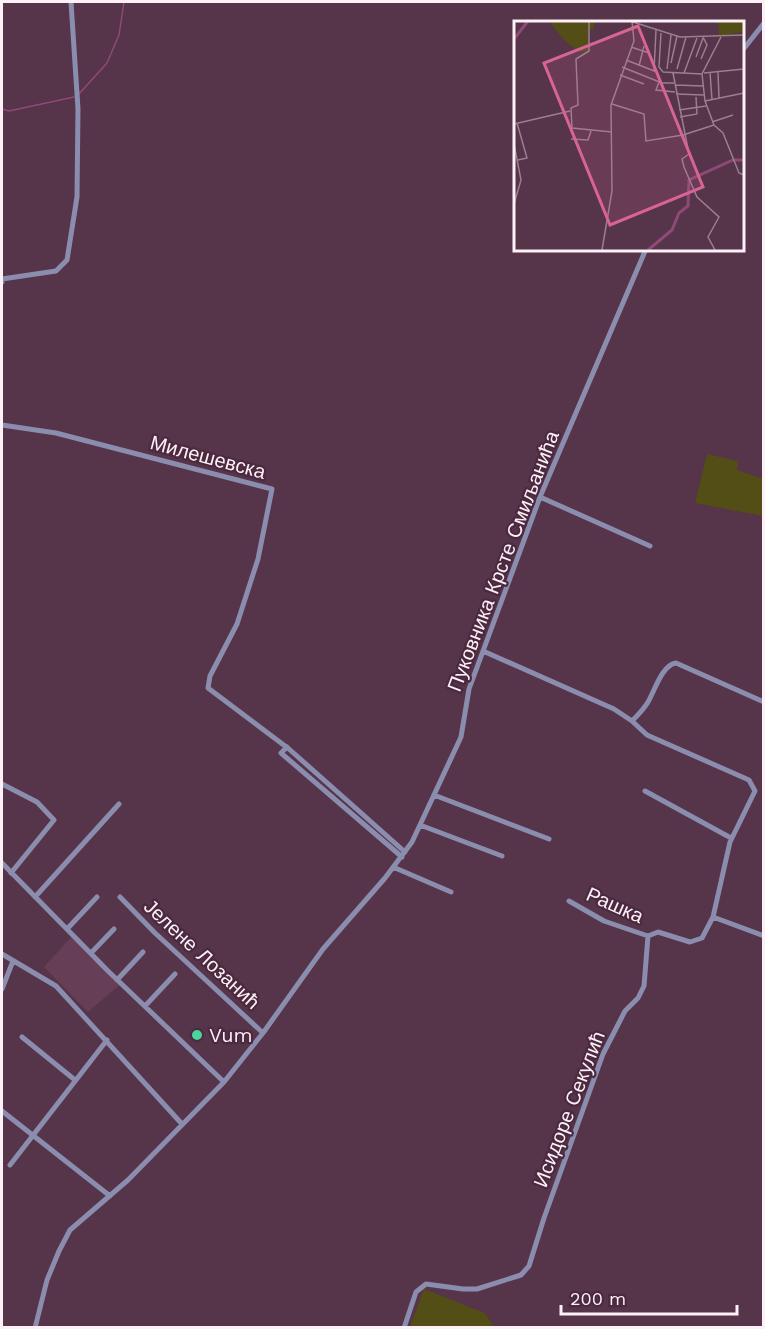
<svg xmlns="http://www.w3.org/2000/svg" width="765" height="1329" font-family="'Work Sans',sans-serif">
  <rect width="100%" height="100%" fill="#563449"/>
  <path fill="#663e56" d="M72,936L121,984L88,1012L44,967Z"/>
  <path fill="#534d16" d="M707,454L738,461L737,470L763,479V516L695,503Z
    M424,1289L485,1313L494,1327H410Z"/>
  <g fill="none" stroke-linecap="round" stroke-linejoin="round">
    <path stroke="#8f4977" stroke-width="1.5" d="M78,95L107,63L119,35L124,2
      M2,109L9,111L74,97"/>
    <path stroke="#8b8daf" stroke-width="5" d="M742,51L764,23
      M2,282V279L56,271L67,260L77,197L78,109L71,2
      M2,425L56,433L272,489L258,559L237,624L210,676L208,688L289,749L405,852
      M540,497L650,546
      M632,721C638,715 644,709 648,702C655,690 662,665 676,663L764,702
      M287,747L281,753L402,857
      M2,784L37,802L54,820L11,873
      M645,791L731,838
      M434,795L549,839
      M420,825L502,856
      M2,863L108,971L224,1082
      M393,867L451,892
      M35,897L119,804
      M120,897L155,933L263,1033
      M569,901L604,921L648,936
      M713,917L764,936
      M67,929L97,897
      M91,953L114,929
      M2,954L56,986L182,1124
      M117,980L143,952
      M2,989L13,961
      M145,1006L175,974
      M22,1037L75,1080
      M2,1111L110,1196
      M10,1165L107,1040
      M35,1328L47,1280L59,1251L70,1230L128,1180L224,1082L263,1033L323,949L385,878L412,842L461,737L469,689L540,497L646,249
      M404,1328L416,1292L426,1284L463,1289H477L521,1275L529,1266L544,1218L603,1054L625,1011L638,998L644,986L648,936L658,932L690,942L702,938L713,917L730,842L755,791L749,780L647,735L632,721L614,709L483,651"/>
  </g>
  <circle fill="#4bd49b" stroke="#4b2a3f" stroke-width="2" cx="197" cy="1035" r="6"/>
  <g text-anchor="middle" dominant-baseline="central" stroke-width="4.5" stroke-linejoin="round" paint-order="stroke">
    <g font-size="20" fill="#fdf0f7" stroke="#4b2a3f">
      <text transform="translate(208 457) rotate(15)">Милешевска</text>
      <text transform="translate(503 561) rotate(-69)">Пуковника Крсте Смиљанића</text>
      <text transform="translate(615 905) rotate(24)">Рашка</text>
      <text transform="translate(202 954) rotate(43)">Јелене Лозанић</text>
      <text transform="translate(569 1109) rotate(-69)">Исидоре Секулић</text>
    </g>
    <g font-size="20" fill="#fdf0f7" stroke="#4b2a3f" text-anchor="start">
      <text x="209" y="1035">Vum</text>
    </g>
  </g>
  <g transform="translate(514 21)">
    <rect width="230" height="230" fill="#563449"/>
    <path d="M41,0H80V8H74V30L65,31L51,20L37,3ZM204,0H229V11L205,15Z" fill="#534d16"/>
    <path fill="none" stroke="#8f4977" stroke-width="3" d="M0,18L14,0M134,229L158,209L165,192L174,185L175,159L219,139H230"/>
    <path fill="none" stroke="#997f8f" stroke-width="1.5" d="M75,0V30L62,38L64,84L57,87L58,107L98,111M119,1L166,16L230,14M147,12L145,46L149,51M207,16L188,53L191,80L200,104L209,112L225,152L230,154M117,26L135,32M182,36L189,17M187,38L193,24L189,16M112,39L143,51M157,42L163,15M125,45L130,25M108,46L148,62H160M153,48L157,14M163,48L172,16M140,50L142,9M149,51L188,53M196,51L198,79M204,51L205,77M159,52L175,133L168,138L170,146L183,176L205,196L194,216L201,229M170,52L183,17M190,52L230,48M106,54L130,63M145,61L142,69L161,71M161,64L189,65M162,73L190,74M191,80L230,72M98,83L130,93L132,120L169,114M165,89L192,85M166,96L183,93L182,76M198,101L219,94M3,102L13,137L4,139M0,103L56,90M169,114L200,104M57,118L74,119L77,110M0,123L7,159L0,183M88,229L98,170L97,84L120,20L118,0"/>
    <path fill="#d76492" fill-opacity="0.15" stroke="#d76492" stroke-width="3" d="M124,5L189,166L96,204L30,42Z"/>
    <rect width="230" height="230" fill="none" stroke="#fdf0f7" stroke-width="3"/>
  </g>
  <rect width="765" height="1329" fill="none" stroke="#fdf0f7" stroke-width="6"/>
  <path d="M561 1305v9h176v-9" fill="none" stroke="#fdf0f7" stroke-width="3"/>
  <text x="570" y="1305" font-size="18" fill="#fdf0f7" stroke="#4b2a3f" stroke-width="4.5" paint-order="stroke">200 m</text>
</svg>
